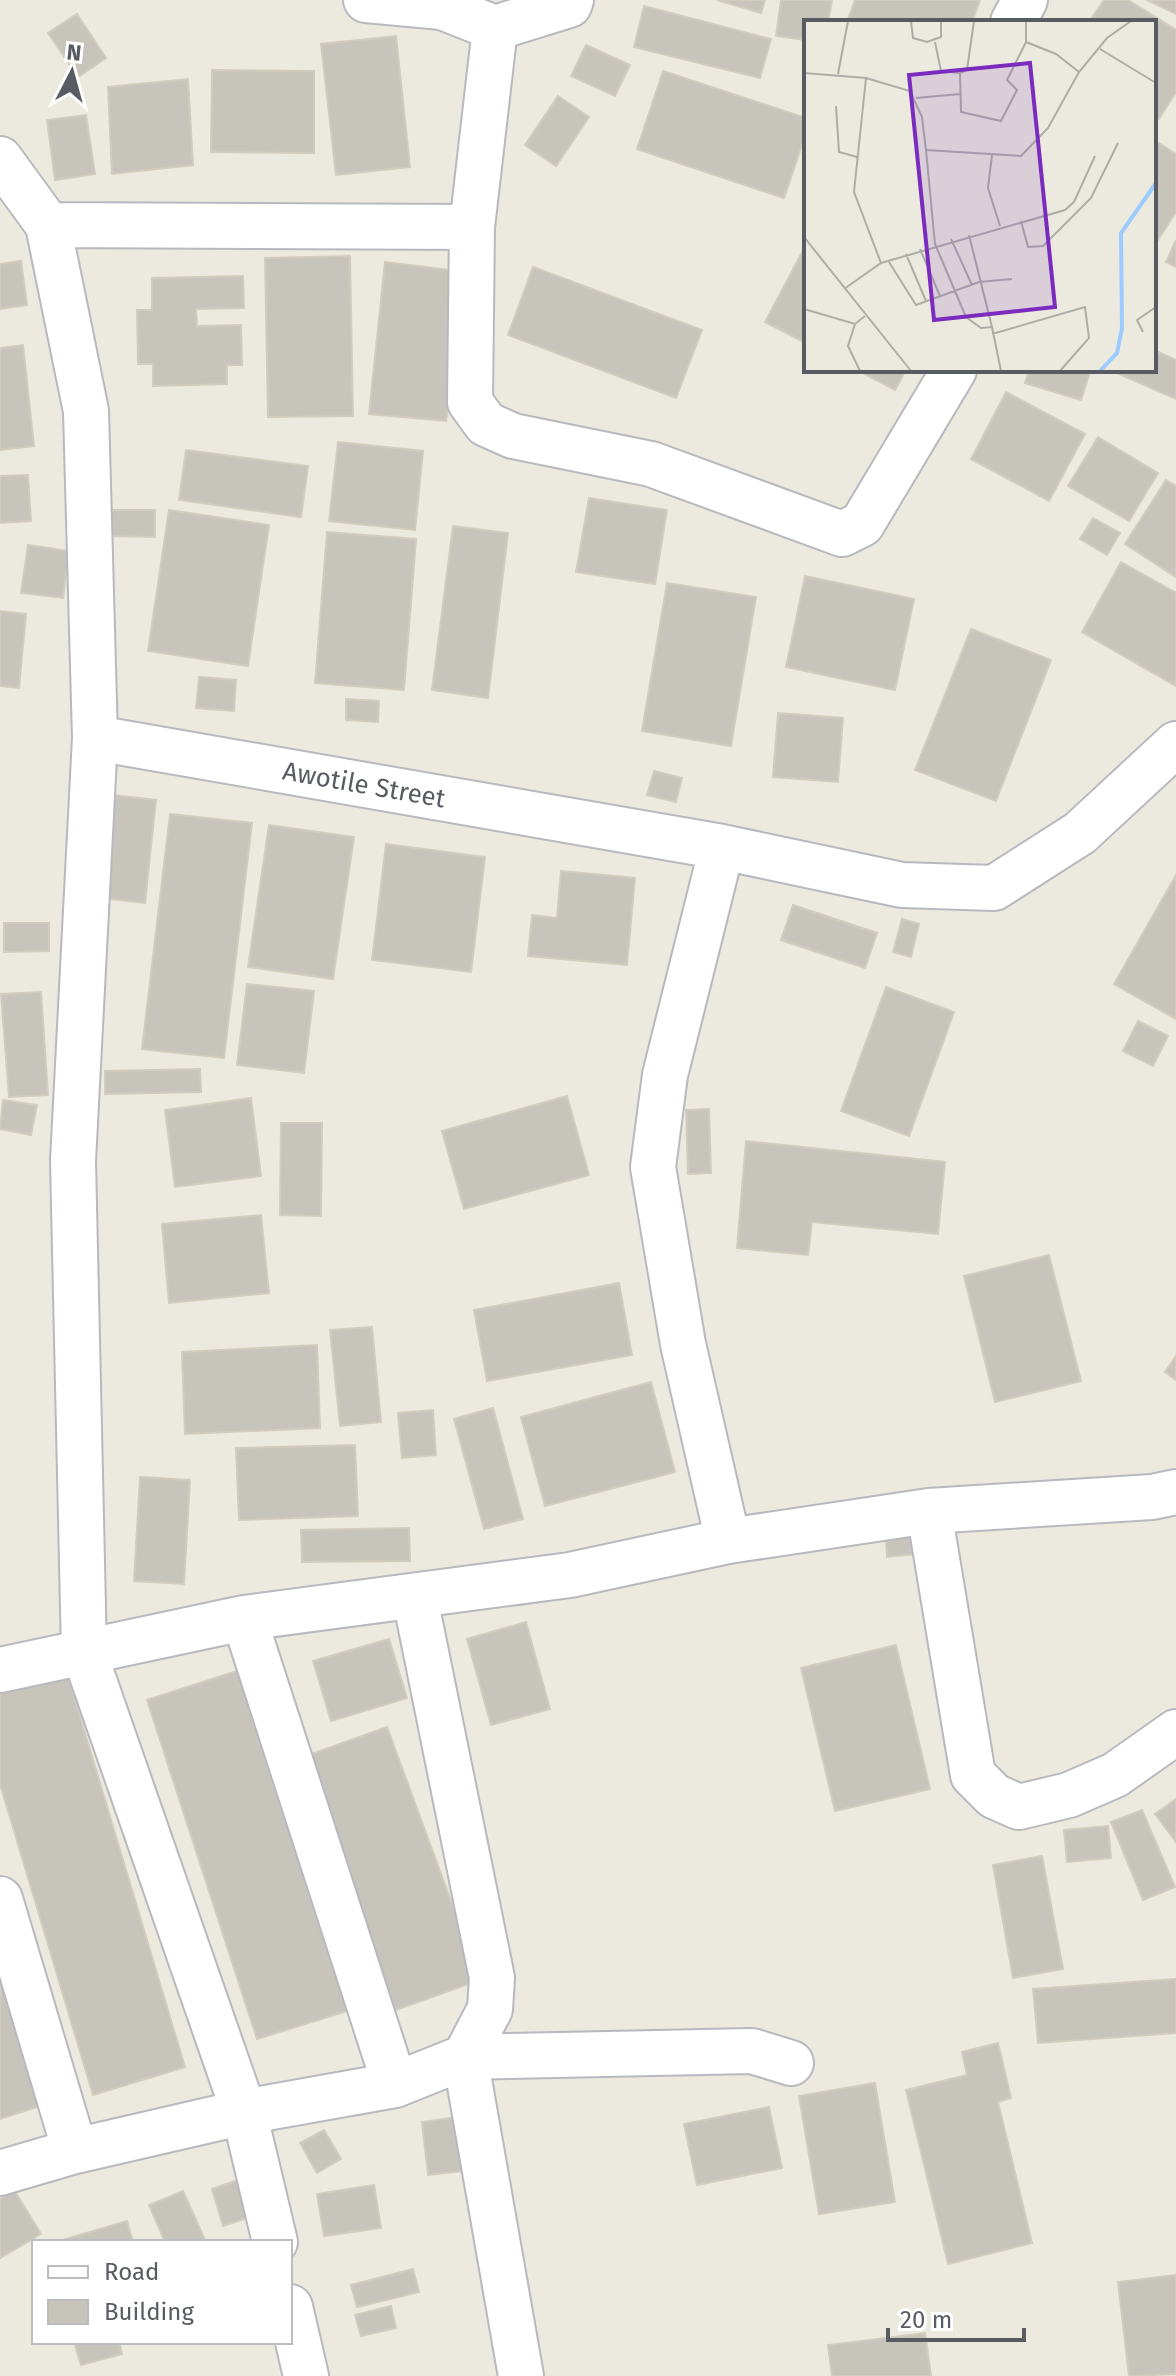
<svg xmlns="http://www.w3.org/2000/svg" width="1176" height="2376" font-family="'Fira Sans',sans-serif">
  <rect width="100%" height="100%" fill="#eceade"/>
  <path fill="#c7c4bc" stroke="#d1ccbd" stroke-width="2" d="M717,0H765L761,13Z
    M781,0H832L828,22H806V40L776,36Z
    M855,0H980L972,22H847Z
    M1104,0H1128L1176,30V92L1159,119L1154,116V22H1089Z
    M1147,0H1176V14Z
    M644,6L771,39L760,78L634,47Z
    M77,14L106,58L78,77L48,33Z
    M396,36L410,167L336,175L321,44Z
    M586,45L630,65L615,96L571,76Z
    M212,70L314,71V153L211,152Z
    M663,71L806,118V133L784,198L637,149Z
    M188,79L193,165L112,174L108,87Z
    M558,96L589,117L556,166L525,145Z
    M86,115L95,174L55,180L47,120Z
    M1154,140L1176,154V212L1154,246Z
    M1176,240V267L1166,262Z
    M806,245V343L765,322Z
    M350,256L353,416L268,417L265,258Z
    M21,261L27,305L0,309V264Z
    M385,262L467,272L446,421L369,414Z
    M533,267L702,330L676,398L508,335Z
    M243,276L244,308L196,309L197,326L241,325L242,365H227V384L153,386V364H138L137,310H152V278Z
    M23,345L34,446L0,450V348Z
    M1154,350L1176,360V399L1110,370H1154Z
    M857,370H906L895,390Z
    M1029,370H1084L1090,372L1081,400L1025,383Z
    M1006,392L1085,434L1049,501L971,459Z
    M1098,437L1158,473L1129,521L1068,486Z
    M338,442L423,451L415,530L329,521Z
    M186,450L308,466L301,517L179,500Z
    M28,475L31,521L0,523V476Z
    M1166,480L1176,486V577L1125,544Z
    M589,498L667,510L655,584L576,572Z
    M112,510H155V537L112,536Z
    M169,510L269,525L248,666L148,651Z
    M1093,518L1120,533L1107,555L1080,539Z
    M453,526L508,533L488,698L432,690Z
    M327,532L416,539L404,690L315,683Z
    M28,545L69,551L63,598L21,593Z
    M1121,562L1176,593V686L1082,632Z
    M805,576L914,599L895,690L786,667Z
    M667,583L756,597L731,746L642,731Z
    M0,611L26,614L19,688L0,686Z
    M971,629L1051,660L996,801L915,770Z
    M199,677L236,680L234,711L196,708Z
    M346,699L379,701L378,722L346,720Z
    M778,713L843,718L838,782L773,777Z
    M654,771L682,778L676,802L647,795Z
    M113,795L156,800L145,903L102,898Z
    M170,814L252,823L224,1058L142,1049Z
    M269,825L354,837L333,979L248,967Z
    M386,844L485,857L471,972L372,960Z
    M561,871L635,878L627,965L528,956L532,915L557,918Z
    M1176,875V1019L1114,984Z
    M793,905L877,933L865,968L781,940Z
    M902,919L919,924L911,957L893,952Z
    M4,923H49V951L4,952Z
    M247,984L314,991L304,1073L237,1065Z
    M886,987L954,1012L909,1136L841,1111Z
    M41,992L48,1095L9,1097L1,994Z
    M1138,1021L1168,1036L1153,1066L1123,1051Z
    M200,1069L201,1092L105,1094V1071Z
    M567,1096L589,1175L464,1209L442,1131Z
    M251,1098L261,1176L175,1187L165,1110Z
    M3,1100L37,1105L31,1135L0,1129Z
    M709,1109L711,1173L688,1174L686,1110Z
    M281,1123H322L321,1216L280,1215Z
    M746,1141L945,1162L938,1234L812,1222L808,1255L737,1248Z
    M261,1215L269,1293L169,1303L162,1224Z
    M1049,1255L1081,1381L995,1402L964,1276Z
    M619,1283L632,1355L487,1381L474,1310Z
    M372,1327L381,1422L340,1426L330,1330Z
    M317,1345L320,1428L185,1434L182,1352Z
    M1176,1356V1380L1165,1372Z
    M651,1382L675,1472L545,1506L521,1417Z
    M493,1408L523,1519L484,1529L454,1419Z
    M433,1410L436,1455L402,1458L398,1413Z
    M355,1445L358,1516L239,1520L236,1448Z
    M140,1477L190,1480L184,1584L134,1581Z
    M914,1519L916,1554L887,1557L885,1522Z
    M409,1528L410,1561L302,1562L301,1530Z
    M526,1622L550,1709L491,1725L467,1639Z
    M389,1639L407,1698L331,1721L313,1661Z
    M896,1645L930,1789L835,1811L801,1668Z
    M237,1671L347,2011L257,2039L147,1700Z
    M67,1673L185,2067L93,2095L0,1784V1693Z
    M387,1727L480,1980L393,2011L300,1758Z
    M1176,1799V1842L1155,1814Z
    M1142,1810L1175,1887L1143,1900L1111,1822Z
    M1108,1826L1111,1858L1067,1862L1064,1830Z
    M1042,1856L1063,1969L1013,1978L993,1865Z
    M0,1965L43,2105L0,2119Z
    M1176,1979V2033L1038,2043L1033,1989Z
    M998,2043L1011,2098L998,2102L1032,2243L948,2264L906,2090L967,2075L962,2052Z
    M875,2083L895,2202L819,2214L799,2096Z
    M769,2107L782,2168L697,2185L684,2124Z
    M464,2116L471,2170L428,2175L422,2122Z
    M324,2130L341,2159L317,2173L300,2143Z
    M247,2177L259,2214L223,2226L212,2189Z
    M374,2185L381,2228L324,2236L317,2194Z
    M14,2190L41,2234L0,2258V2199Z
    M183,2191L206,2242H165L149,2205Z
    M127,2221L133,2242H56Z
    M413,2269L419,2292L357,2307L351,2285Z
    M1176,2275V2374L1129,2376L1118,2282Z
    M391,2306L396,2328L361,2336L355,2315Z
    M925,2333L931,2376H832L828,2345Z
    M74,2342H119L122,2354L81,2365Z"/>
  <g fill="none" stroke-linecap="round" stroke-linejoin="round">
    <g stroke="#b7b9bf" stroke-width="48">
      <path id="street" d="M366,0L442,7L495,28
        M571,0L569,5L495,28L472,227L470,402L486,424L513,436L651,464L842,534L862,524L954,370
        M1013,22L1025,0
        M0,159L48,225L86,411L95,738L722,847L902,885L994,888L1080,833L1176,744
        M48,225L472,227
        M95,738L73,1161L84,1652L244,2112L275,2242
        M722,847L665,1075L653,1167L683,1344L728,1541
        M929,1511L973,1775L994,1796L1019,1807L1069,1795L1115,1775L1176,1732
        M415,1598L492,1978L490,2009L465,2057L521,2376
        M244,1618L395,2085
        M0,1670L244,1618L570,1575L728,1541L929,1511L1152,1497L1176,1492
        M0,1899L75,2151
        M0,2173L75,2151L244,2112L395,2085L465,2057L752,2051L791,2063
        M290,2307L306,2376"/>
    </g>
    <use href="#street" stroke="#fff" stroke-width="44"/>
  </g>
  <g text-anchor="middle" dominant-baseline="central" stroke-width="6" stroke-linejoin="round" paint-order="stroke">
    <g font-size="26" fill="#585b61" stroke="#fff">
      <text transform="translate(364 785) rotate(10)">Awotile Street</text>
    </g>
  </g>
  <g transform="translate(804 20)">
    <rect width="352" height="352" fill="#eceade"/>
    <path fill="none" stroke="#9cccff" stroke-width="4" d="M296,351L313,333L318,308L317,213L352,163"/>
    <path fill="none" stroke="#adada8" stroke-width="2" d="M107,1L109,18L123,22L137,17V1M170,1L163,50L156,53L157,92L197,101L213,70L203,60L222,22V1M131,22L137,51L156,53M222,22L252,34L275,52M296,29L352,63M0,53L62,58L106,71L118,97L122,130L217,136L244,108L275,52L303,18L327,1M34,54L44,1M62,58L50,172L77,243M112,78L156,74M32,86L35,132L53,137M122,130L131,224L162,297L177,308L188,307L197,351M188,135L184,168L196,206M217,201L224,227L239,226L287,178L314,123M165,215L188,307M0,217L107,351M147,219L168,265M116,229L136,276M102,234L122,281M85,242L112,285L175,262L208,259M40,269L77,243L261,190L270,182L291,136M0,289L51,304L61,296M51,304L44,326L56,351M339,312L333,300L352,287M188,314L281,287L285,318L256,351"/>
    <path fill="#7b2cbf" fill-opacity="0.15" stroke="#7b2cbf" stroke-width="4" d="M226,43L251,287L130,300L105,55Z"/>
    <rect width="352" height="352" fill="none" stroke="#585b61" stroke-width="4"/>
  </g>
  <rect x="32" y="2240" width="260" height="104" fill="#ffffff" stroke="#bcbdc0" stroke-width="2"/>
  <rect x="48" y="2266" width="40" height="12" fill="#ffffff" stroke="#bcbdc0" stroke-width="2"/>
  <text x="104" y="2280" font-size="24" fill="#585b61">Road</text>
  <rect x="48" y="2300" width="40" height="24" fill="#c7c4bc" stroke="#bcbdc0" stroke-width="2"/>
  <text x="104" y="2320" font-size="24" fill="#585b61">Building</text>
  <g transform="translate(72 72) rotate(6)" stroke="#ffffff" stroke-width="6" paint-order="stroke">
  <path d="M0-6L14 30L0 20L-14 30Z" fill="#585b61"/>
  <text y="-12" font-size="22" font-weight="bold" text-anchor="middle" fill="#585b61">N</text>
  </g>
  <path d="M888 2328v12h136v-12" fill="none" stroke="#585b61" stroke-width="4"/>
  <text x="900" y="2328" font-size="24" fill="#585b61" stroke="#ffffff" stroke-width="6" paint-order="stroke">20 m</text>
</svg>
